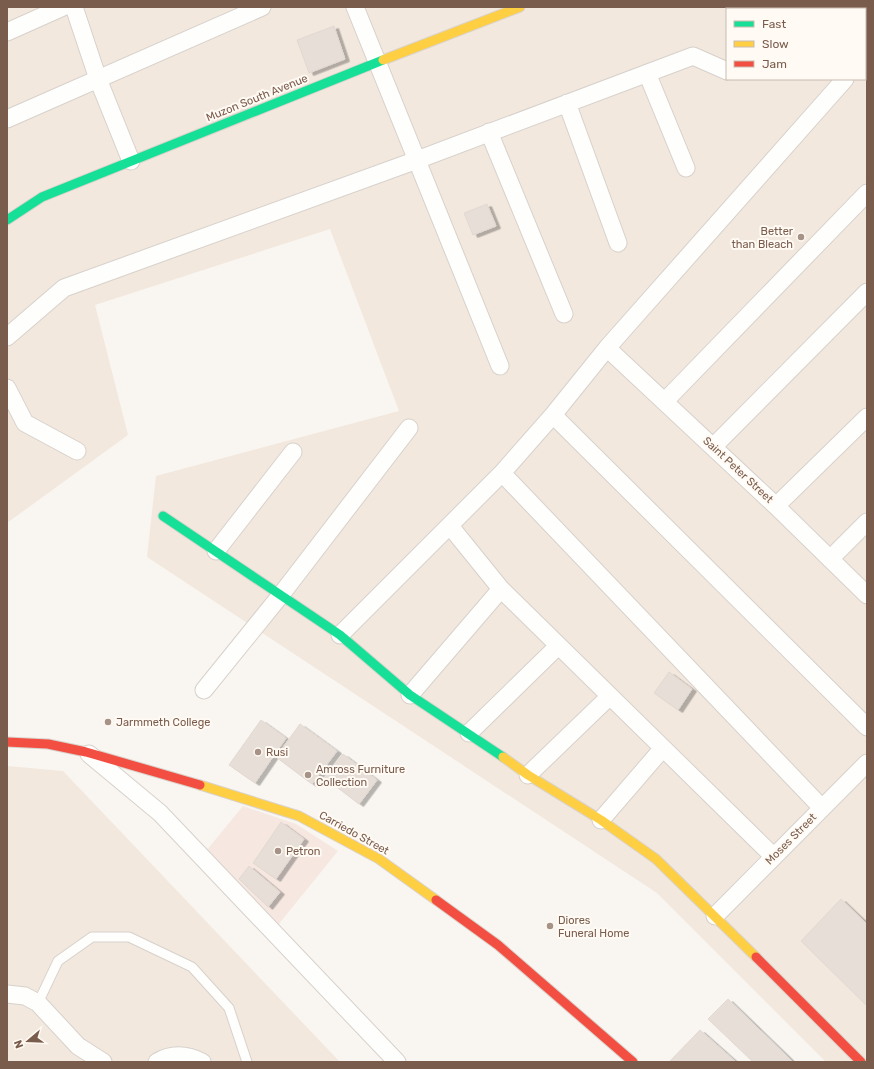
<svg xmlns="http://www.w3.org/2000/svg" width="874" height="1069" font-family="Rubik,sans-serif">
  <defs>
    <filter id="shadow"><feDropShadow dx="4.5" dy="2.5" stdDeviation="0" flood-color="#0004"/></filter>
  </defs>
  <rect width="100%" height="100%" fill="#f9f5f0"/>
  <path fill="#f2e8de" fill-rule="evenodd" d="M7,7H867V1062H826L657,893L147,557L156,476L399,411L330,229L95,305L128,435L7,523ZM727,9H865V79H727Z
    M7,766L63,771L340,1062H7Z"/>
  <path fill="#f6e8e1" d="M243,806L296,824L338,851L278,925L206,851Z"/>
  <path fill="#e6ded7" stroke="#e2d8d2" filter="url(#shadow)" d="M334,26L345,59L309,73L297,40Z
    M487,204L496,226L473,235L464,213Z
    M669,672L692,689L678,710L654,693Z
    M261,720L286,738L255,783L229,765Z
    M300,724L337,751L312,784L276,757Z
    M343,754L377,780L359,804L325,778Z
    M281,822L304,839L276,879L253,863Z
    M249,866L280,892L268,907L239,879Z
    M841,899L867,924V1006L801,941Z
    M728,999L793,1062H753L708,1019Z
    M700,1030L736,1062H669Z"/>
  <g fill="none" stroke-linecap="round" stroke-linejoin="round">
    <g stroke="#d7d1cb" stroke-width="11">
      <path id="lane" d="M38,1003L58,961L92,937H129L192,967L229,1008L247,1062"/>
    </g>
    <g stroke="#d7d1cb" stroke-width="19">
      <path id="street" d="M74,7L98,79L131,161
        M355,7L500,366
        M7,32L63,7
        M865,57L867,55
        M647,73L686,168
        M567,103L618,243
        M7,119L262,7
        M489,132L564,314
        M7,337L64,288L417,160L693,56L727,71
        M607,348L776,506L867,595
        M7,388L25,423L77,451
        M665,401L867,193
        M553,415L867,727
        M713,447L867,292
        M502,473L822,808
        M776,506L867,417
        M450,526L501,589L773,856
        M216,551L293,452
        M830,559L867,522
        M340,635L502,473L553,415L607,348L845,79
        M204,690L280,596L409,428
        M410,695L501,589
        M469,733L558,646
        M89,754L160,813L397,1062
        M528,775L610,696
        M601,820L663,748
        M715,916L867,763
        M7,994L25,996L38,1003L78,1046L103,1062
        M157,1062C172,1053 186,1054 202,1062"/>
    </g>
    <g stroke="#d9d2cb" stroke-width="11">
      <path id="fast" d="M7,220L42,197L383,60
        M163,516L340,635L410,695L503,757"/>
    </g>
    <g stroke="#d9d2cb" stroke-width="11">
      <path id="slow" d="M383,60L520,7
        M503,757L528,775L601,820L656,859L756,957
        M200,785L299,816L379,859L436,900"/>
    </g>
    <g stroke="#d9d2cb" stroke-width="11">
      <path id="jam" d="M7,742L48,744L86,752L200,785
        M436,900L498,945L633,1062
        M756,957L861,1062"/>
    </g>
    <use href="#lane" stroke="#fefefd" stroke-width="9"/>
    <use href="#street" stroke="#fefefd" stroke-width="17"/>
    <use href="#fast" stroke="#16e098" stroke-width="9"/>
    <use href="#slow" stroke="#ffcf43" stroke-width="9"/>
    <use href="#jam" stroke="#f24e42" stroke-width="9"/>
  </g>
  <g fill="#a69286" stroke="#fffaf3" stroke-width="1.5">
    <circle cx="801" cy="237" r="4"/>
    <circle cx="108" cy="722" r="4"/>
    <circle cx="258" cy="752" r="4"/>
    <circle cx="308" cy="775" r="4"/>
    <circle cx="278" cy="851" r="4"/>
    <circle cx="550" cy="926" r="4"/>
  </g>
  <g text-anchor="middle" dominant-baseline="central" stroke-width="4" stroke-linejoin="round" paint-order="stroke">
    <g font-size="11" fill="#7a5c4d" stroke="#fffaf3">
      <text transform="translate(257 98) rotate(-22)">Muzon South Avenue</text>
      <text transform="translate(738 470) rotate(43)">Saint Peter Street</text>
      <text transform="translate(354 833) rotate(29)">Carriedo Street</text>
      <text transform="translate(791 839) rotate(-45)">Moses Street</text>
    </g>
    <g font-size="11" fill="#7a5c4d" stroke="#fffaf3" text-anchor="start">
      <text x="793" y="231" text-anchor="end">Better<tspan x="793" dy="13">than Bleach</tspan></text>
      <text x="116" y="722">Jarmmeth College</text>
      <text x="266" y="752">Rusi</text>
      <text x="316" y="769">Amross Furniture<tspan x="316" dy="13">Collection</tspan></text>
      <text x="286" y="851">Petron</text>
      <text x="558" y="920">Diores<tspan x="558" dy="13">Funeral Home</tspan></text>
    </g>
  </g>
  <rect width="874" height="1069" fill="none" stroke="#7a5c4d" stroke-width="16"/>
  <rect x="726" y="8" width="140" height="72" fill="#fffaf3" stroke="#cabbb1"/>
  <rect x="734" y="21" width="20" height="6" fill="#16e098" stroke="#cabbb1"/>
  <text x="762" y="28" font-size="12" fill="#7a5c4d">Fast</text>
  <rect x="734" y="41" width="20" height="6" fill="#ffcf43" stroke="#cabbb1"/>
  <text x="762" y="48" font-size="12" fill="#7a5c4d">Slow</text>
  <rect x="734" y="61" width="20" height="6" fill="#f24e42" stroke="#cabbb1"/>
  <text x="762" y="68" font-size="12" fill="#7a5c4d">Jam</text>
  <g transform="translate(28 1041) rotate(251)" stroke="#fffaf3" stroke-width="3" paint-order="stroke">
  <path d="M0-3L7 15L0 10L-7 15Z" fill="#7a5c4d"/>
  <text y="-6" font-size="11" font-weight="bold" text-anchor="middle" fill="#7a5c4d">N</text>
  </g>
</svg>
